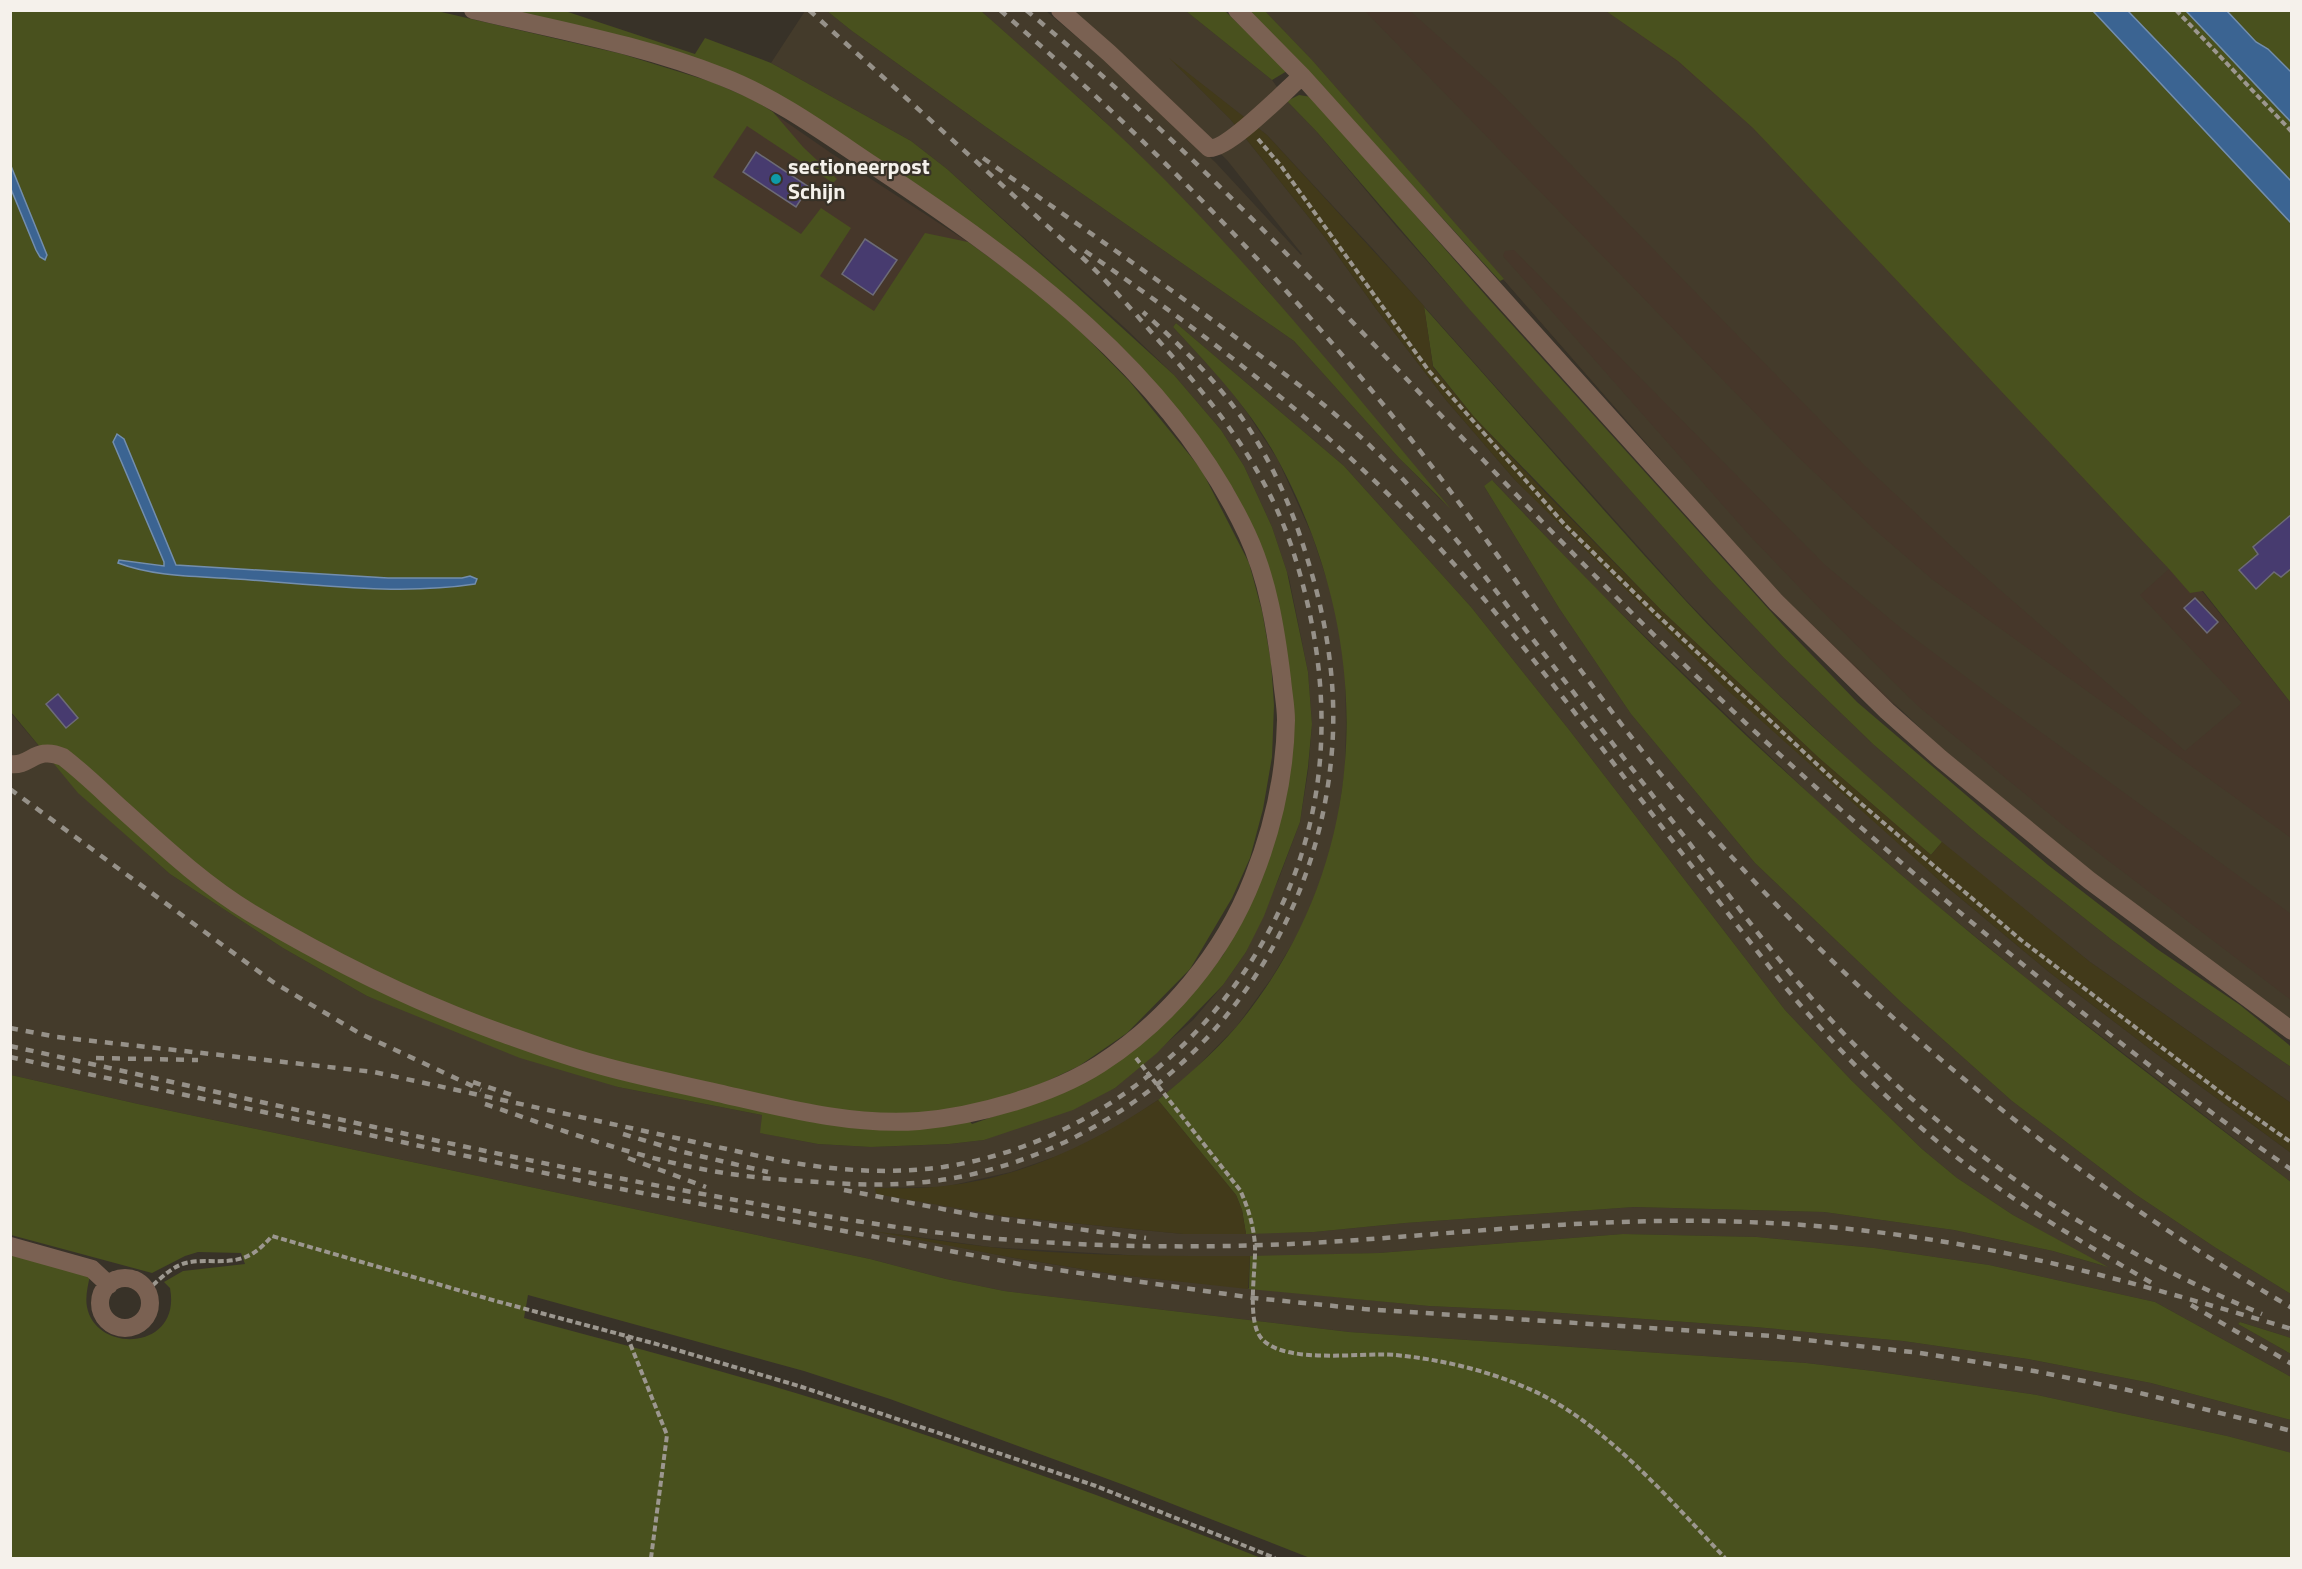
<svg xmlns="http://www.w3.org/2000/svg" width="2302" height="1569" font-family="'Titillium Web',sans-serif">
  <rect width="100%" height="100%" fill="#383228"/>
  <path fill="#46372a" d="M1265,11H1702L2202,591L2291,703V1022L1889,700L1777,591L1723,531L1312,60Z
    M756,101L831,153L968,242L1030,287L887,342L701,175Z"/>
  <path fill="#443b2b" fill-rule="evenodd" d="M805,11H827L852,31L986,127L1294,341L1399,458L1444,503L1262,284L1099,116L981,11H1046L1143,93L1216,163L1301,255L1302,254L1227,160L1119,56L1070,11H1186L1272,80L1287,101L1317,132L1395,225L1711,581L1784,658L1874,745L1979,835L2112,940L2179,989L2291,1067V1103L2090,962L1956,855L1852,763L1760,677L1685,599L1372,248L1267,135L1174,63L1231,120L1323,235L1377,310L1446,400L1515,480L1940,881L2049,972L2158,1055L2291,1153V1182L2037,987L1928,898L1823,807L1714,703L1596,589L1493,481L1484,486L1559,608L1631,714L1755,863L1902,1003L2012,1101L2135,1194L2216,1248L2291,1294V1338L2240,1322L2238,1324L2291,1354V1377L2155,1302L1989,1265L1874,1248L1757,1237L1623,1234L1379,1253L1289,1256H1144L990,1247L889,1233L1014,1258L1119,1275L1188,1282L1429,1306L1534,1311L1755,1327L1903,1341L2028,1359L2151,1383L2291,1420V1453L2227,1436L2037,1395L1873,1371L1806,1363L1349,1332L1004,1291L946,1279L870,1259L138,1104L11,1075L10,712L79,793L170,874L283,948L367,996L618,1087L762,1115L761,1133L818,1144L871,1147L949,1144L984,1140L1115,1088L1193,1020L1223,985L1246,952L1279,878L1300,822L1308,772L1312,724L1308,672L1289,578L1272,527L1244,466L1221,430L1174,375L1124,327L947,169L911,141L771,63ZM1176,323L1344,466L1471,607L1570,731L1785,1010L1851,1080L1922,1149L1957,1178L2013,1215L2104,1266L2053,1251L1954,1230L1824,1212L1634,1207L1405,1223L1314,1232L1183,1234L1002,1216L876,1193V1188L944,1187L1011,1172L1069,1152L1122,1124L1158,1100L1192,1072L1237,1026L1271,979L1301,929L1327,865L1336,831L1345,769L1346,725L1345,662L1332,595L1312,535L1278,460L1248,414L1224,382L1173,327Z
    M1265,11H1365L1683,339L1796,455L1875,530L1933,580L2291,838V914L1998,701L1902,629L1825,565L1514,250L1505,251L1503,256L1750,536L1822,611L1919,707L2080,839L2291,1000V1022L2092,872L1939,746L1777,591L1723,531L1312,60Z
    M1410,11H1606L1677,61L1753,128L2169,569L2140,595L2242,703L2185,751L1967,561L1865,466L1496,88Z"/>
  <path fill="#49511e" d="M10,11H437L622,54L712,82L756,101L773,112L803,147L837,179L833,183L747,126L713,177L801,234L821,208L851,228L820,276L874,311L925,233L968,242L1030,287L1079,330L1130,382L1201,469L1249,563L1262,611L1271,662L1274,705L1272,757L1263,809L1250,858L1232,898L1190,969L1127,1033L1079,1066L1020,1094L960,1109L972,1124L1058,1094L1188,999L1223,955L1245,915L1291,740L1256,542L1234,490L1195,437L1114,345L770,92L500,11H565L695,54L705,38L771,63L798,78L911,141L947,169L1174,375L1221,430L1244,466L1272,527L1287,572L1308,672L1312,724L1308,767L1300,822L1264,916L1246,952L1223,985L1157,1053L1115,1088L1073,1110L984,1140L949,1144L871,1147L818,1144L760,1133L762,1115L618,1087L520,1058L367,996L283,948L170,874L78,793L11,712Z
    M827,11H981C1043,66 1106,120 1165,180C1267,283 1358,398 1451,509L1399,458L1294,341L986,127L852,31Z
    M1186,11H1225L1287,71L1272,80Z
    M1248,11H1265L1312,60L1504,279L1500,281L1306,69Z
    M1606,11H2291V703L2203,591L2190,593L2169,569L1753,128L1678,61Z
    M1299,95L1312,97L1487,297L1782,624L1857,702L2048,865L2157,949L2240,1005L2288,1044L2291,1047V1067L2179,989L2112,940L1979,835L1874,745L1784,658L1711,581L1470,310L1317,132L1287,101Z
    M1424,307C1511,404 1596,503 1684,599C1764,686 1853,764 1942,842L1931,855L1819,758L1662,611L1474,417L1433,366Z
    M1176,323L1344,466L1471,607L1570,731L1785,1010L1851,1080L1922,1149L1957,1178L2013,1215L2108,1267L2053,1251L1954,1230L1824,1212L1634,1207L1405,1223L1314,1232L1246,1234L1242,1210L1236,1195L1158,1100C1186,1077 1214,1053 1237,1026C1373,862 1377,645 1279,462C1252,411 1212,369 1173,327Z
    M1492,480C1599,593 1708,703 1824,807C1972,941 2132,1062 2291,1182V1294L2216,1248L2135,1194L2012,1101L1902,1003L1755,863L1631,714L1559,608L1484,486Z
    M11,1075L138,1104L870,1259L946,1279L1004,1291L1349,1332L1806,1363L1873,1371L2037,1395L2227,1436L2292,1453L2291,1558H1310L1124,1485L890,1399L804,1371L528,1295L524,1318C650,1352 776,1384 899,1426C1021,1467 1142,1511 1261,1558H11V1252L90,1275C88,1286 85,1296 87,1307C96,1354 182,1351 170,1288L164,1282L183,1271L245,1264L241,1253L198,1252L185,1256L152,1273L11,1235Z
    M1623,1234L1757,1237L1874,1248L1989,1265L2155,1302L2291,1377V1420L2151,1383L2028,1359L1903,1341L1755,1327L1534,1311L1429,1306L1249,1289L1250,1256L1379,1253Z
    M2240,1322L2291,1338V1354L2238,1324Z"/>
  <path fill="#423a1a" d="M1169,58L1267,135L1424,306L1433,367L1474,417L1539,486L1662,611L1819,758L1931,855L1942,842L2090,962L2291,1103V1153L2158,1055L2049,972L1940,881L1726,689L1515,480L1446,400L1377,310L1323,235L1231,120Z
    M1158,1100L1236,1195L1242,1210L1246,1234H1183L1002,1216L876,1194L875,1188C898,1188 921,1189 944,1186C1022,1178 1094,1143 1158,1100Z
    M872,1231C912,1236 951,1243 990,1247C1076,1256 1163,1256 1250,1256L1248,1289L1119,1275L1014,1258Z"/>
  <path fill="#3b6492" stroke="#738ead" stroke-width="1.5" d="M2093,11H2128L2291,181V223Z
    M2186,11H2227L2256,42L2268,49L2291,72V122Z
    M11,166L47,255L45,260L40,257L36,250L11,189Z
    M117,434L124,439L176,565L388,578H462L470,576L477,579L475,584C397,596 314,584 236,579C197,576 155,577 118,563L119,560L164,566V562L113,442Z"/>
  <path fill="#473b6f" stroke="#6d6b77" stroke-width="1.5" d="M756,152L809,187L796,207L743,172Z
    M865,239L897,260L873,295L842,274Z
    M2292,514V568L2281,577L2274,572L2256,589L2239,570L2258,554L2253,547Z
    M2195,598L2218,622L2207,633L2184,608Z
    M58,694L78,718L66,728L46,704Z"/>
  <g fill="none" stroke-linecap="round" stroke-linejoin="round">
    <path stroke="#9c978f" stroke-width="4" stroke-dasharray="6 3" stroke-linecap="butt" d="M2176,10L2292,132
      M1258,139L1281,166L1429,371L1565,525L1654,612L1838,784L2021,940L2228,1098L2292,1143
      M1136,1058L1240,1190C1248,1207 1254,1227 1255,1246C1256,1270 1246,1322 1262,1339C1286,1365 1362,1352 1395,1355C1439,1359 1486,1370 1527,1388C1601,1419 1670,1500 1725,1558
      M146,1291C157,1282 168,1270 180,1265C189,1261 200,1261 209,1261C239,1262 252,1259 272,1236L496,1301L660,1345L799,1386L1096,1486L1275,1558
      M627,1336L667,1435L651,1558"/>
    <path stroke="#7a6152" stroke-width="18" d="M1060,10L1109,53L1209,148C1227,151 1286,90 1302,76
      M1237,10L1302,76L1776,602L1887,711L1940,758L2089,880L2292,1031
      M10,764C31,767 35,745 63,757C85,774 104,793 124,811C165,848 205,885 251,913C330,960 410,1000 496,1031C530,1043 564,1056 599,1065C638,1076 679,1084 718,1093C784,1108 852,1126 919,1121C976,1116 1052,1095 1100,1064C1167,1021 1224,953 1253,878C1273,828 1285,774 1286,720C1286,706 1283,692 1282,679C1276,630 1268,579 1247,534C1171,372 1020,263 874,166C826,134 777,98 723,77C643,45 557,30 473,10
      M10,1246L92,1269L109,1285
      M100 1303a25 25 0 1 1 50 0a25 25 0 1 1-50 0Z"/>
    <path stroke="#969189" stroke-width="4.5" stroke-dasharray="8 8" stroke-linecap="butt" d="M809,10L1087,262
      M1000,10C1150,140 1287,282 1410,438C1512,569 1602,711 1713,836C1878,1023 2076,1182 2292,1308
      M1026,10C1242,189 1422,403 1620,601C1750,732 1888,855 2031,971C2116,1040 2202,1108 2292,1170
      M983,158C1068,218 1155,277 1238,339C1282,372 1326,404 1366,442C1401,475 1433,512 1464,549C1538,646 1612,743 1687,840C1746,918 1804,997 1875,1065C1988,1173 2118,1254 2262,1314
      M1085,251C1197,328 1304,409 1400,506C1470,577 1531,656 1592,735C1656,819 1720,904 1786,988C1840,1053 1900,1114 1968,1166C2028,1211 2092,1248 2157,1286
      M10,789L273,982L359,1033L481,1090
      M10,1028L57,1037L374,1072L768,1158C826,1170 884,1175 943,1167C1136,1138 1294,971 1318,779C1328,700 1316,620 1291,545C1263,464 1215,405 1159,341C1134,312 1109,283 1081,256
      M10,1046C234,1095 456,1148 681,1190C796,1211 909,1233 1026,1241C1123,1248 1230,1248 1328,1242C1467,1233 1606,1216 1746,1222C1842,1225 1939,1238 2033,1259C2120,1278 2206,1304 2292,1329
      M10,1057L600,1185L1030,1266L1254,1298L1364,1309L1772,1336L1920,1353L2034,1371L2124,1389L2292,1431
      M96,1058L198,1060
      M473,1082L515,1096
      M485,1104C558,1129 631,1156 707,1170C744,1177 781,1180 818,1182C868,1186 920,1186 969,1175C1172,1129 1316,956 1332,750C1337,686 1327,622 1308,561C1296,520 1280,480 1258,443C1228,392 1187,351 1143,312
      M623,1134L683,1152L768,1172
      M628,1158L706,1187
      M844,1190L979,1216L1146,1238
      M2191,1305L2292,1364"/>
  </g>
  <circle fill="#0f9aa8" stroke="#383228" stroke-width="2" cx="776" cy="179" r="6"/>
  <g text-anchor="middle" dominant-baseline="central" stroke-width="4.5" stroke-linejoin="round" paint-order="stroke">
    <g font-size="22" font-weight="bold" fill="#f5f1eb" stroke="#383228" text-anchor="start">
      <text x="788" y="166">sectioneerpost<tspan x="788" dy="25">Schijn</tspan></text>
    </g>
  </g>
  <rect width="2302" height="1569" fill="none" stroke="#f5f1eb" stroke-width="24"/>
</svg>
